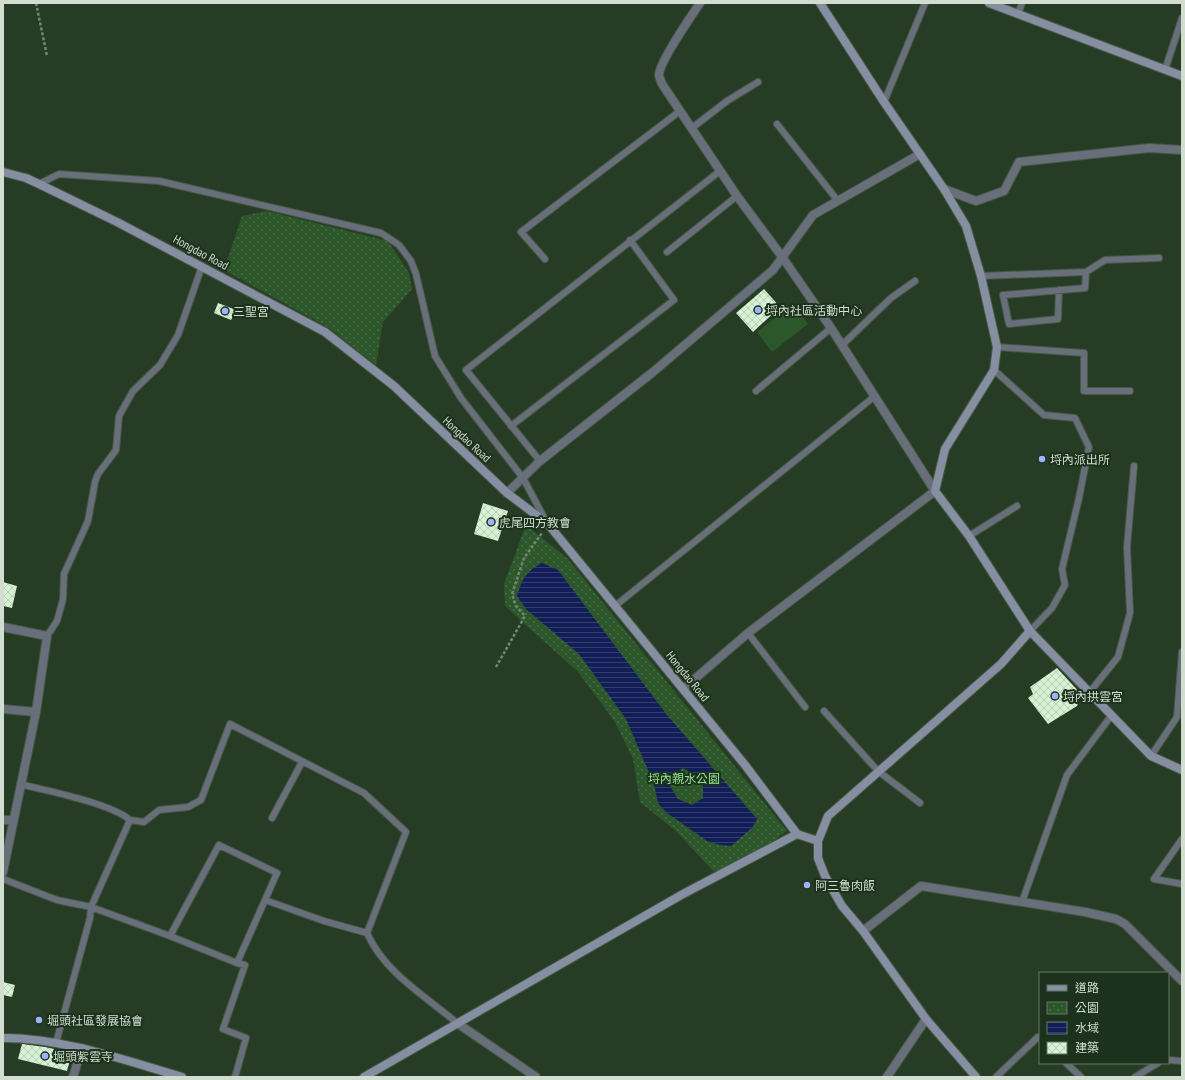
<svg xmlns="http://www.w3.org/2000/svg" width="1185" height="1080" font-family="'PT Sans Narrow','Noto Sans TC',sans-serif">
  <defs>
    <pattern id="park-dots" width="8" height="8" patternUnits="userSpaceOnUse"><rect width="8" height="8" fill="#2c572b"/><path d="M2 2h.1M6 6h.1" fill="none" stroke="#4a6f49" stroke-width="1.8" stroke-linecap="round"/></pattern>
    <pattern id="water-rules" width="6" height="5" patternUnits="userSpaceOnUse"><rect width="6" height="5" fill="#121e58"/><path d="M0 2.5h6" fill="none" stroke="#333e6f"/></pattern>
    <pattern id="building-cross-hatch" width="8" height="8" patternUnits="userSpaceOnUse"><rect width="8" height="8" fill="#d6f1d4"/><path d="M0 0l8 8M0 8l8-8" fill="none" stroke="#b8ceb6"/></pattern>
  </defs>
  <rect width="100%" height="100%" fill="#273c25"/>
  <path fill="url(#park-dots)" d="M267,211L388,241L409,273L412,289L383,322L376,365L329,328L224,270L242,216Z
    M526,525L567,558L787,831L753,855L714,872L677,832L640,802L633,759L615,722L578,672L505,606L504,584Z"/>
  <path fill="#2c572b" d="M793,304L808,324L772,352L757,332Z"/>
  <path fill="url(#water-rules)" fill-rule="evenodd" d="M542,563L558,570L667,715L757,819L753,827L731,846L720,845L707,841L667,813L658,803L654,784L626,719L579,654L526,609L517,596C523,578 525,572 542,563ZM683,768L695,775L703,785V798L692,805L678,799L670,786L674,775Z"/>
  <path fill="url(#building-cross-hatch)" d="M764,289L780,307L753,332L736,313Z
    M218,303L236,310L231,320L214,313Z
    M483,503L508,511L498,541L474,534Z
    M3,582L17,586L12,608L3,606Z
    M1057,668L1081,694L1077,706L1048,724L1028,698L1033,694L1030,687Z
    M3,982L15,985L12,997L3,995Z
    M22,1044L45,1047L72,1053L67,1071L18,1059Z"/>
  <g fill="none" stroke-linecap="round" stroke-linejoin="round">
    <g stroke="#455944" stroke-width="8">
      <path id="lane" d="M1018,14L1022,3
        M1165,70L1182,18
        M884,102L925,3
        M777,124L838,201
        M692,128L727,101L758,82
        M39,184L59,174L159,181L381,233L399,245L411,261L416,274L435,356L461,398L523,478L547,523
        M667,252L737,196
        M545,259L521,232L680,111
        M981,276L1086,272L1105,260L1159,258
        M1059,290L1058,319L1009,324L1003,295L1085,288L1086,272
        M842,345L891,298L915,281
        M997,347L1084,353V391H1130
        M994,370L1044,415L1075,418L1089,447L1079,498L1062,569L1065,585L1052,608L1030,631
        M756,391L831,328
        M511,426L674,300L630,240
        M540,461L466,370L720,171
        M969,536L1017,506
        M615,606L875,396
        M748,633L805,707
        M47,636L57,621L63,599L64,574L88,521L95,482L98,474L116,450L119,416L133,391L160,365L178,335L202,266
        M1089,693L1118,657L1130,613L1127,547L1134,466
        M824,711L878,771L920,803
        M1151,756L1177,717L1182,652
        M20,784C47,791 110,803 130,820L91,907L90,918L56,1043
        M272,818L302,762
        M130,820L144,822L159,810L188,807L201,800L230,724L364,793L406,832L367,933C384,972 425,996 457,1023
        M1182,839L1154,879L1182,884
        M3,879L57,900L91,907L170,936L219,845L277,873L265,900
        M1022,902L1067,775L1111,716
        M170,936L237,963
        M1168,1060L1182,1061
        M1066,1063L1081,1077
        M235,1077L246,1038L223,1029L245,965L237,963L265,900L324,921L367,933
        M996,1077L1038,1037L1040,1038
        M1135,1077L1158,1063"/>
    </g>
    <g stroke="#455944" stroke-width="10">
      <path id="street" d="M944,189L976,201L1004,191L1019,162L1149,148L1182,150
        M507,493L540,461L653,372L773,270L813,215L920,154
        M3,627L47,636L36,712L3,872
        M683,689L748,633L935,491L831,328L783,258L737,196L662,84C661,81 659,77 659,75C659,62 692,15 700,3
        M3,709L36,712
        M3,820H13
        M863,931L921,886L1085,912L1116,919L1125,924L1182,981
        M457,1023L536,1077
        M73,1077L82,1048
        M887,1077L926,1019"/>
    </g>
    <g stroke="#455944" stroke-width="10">
      <path id="secondary" d="M820,3L884,102L944,189L966,226L981,276L997,347L994,370L945,449L935,491L969,536L1030,631L1151,756L1182,770
        M989,3L1182,76
        M3,172L26,178L39,184L117,222L325,332L394,386L507,493L548,524L745,765L797,834L818,841
        M3,1038C64,1038 124,1060 182,1077
        M364,1077L683,894L797,834
        M976,1077L926,1019L863,931L842,906L825,876L818,858V841L828,816L1001,664L1030,631"/>
    </g>
    <path stroke="#748673" stroke-width="2.5" stroke-dasharray="3 2" stroke-linecap="butt" d="M36,3L47,56
      M496,667L525,616L516,606L512,594L524,558L542,533"/>
    <use href="#lane" stroke="#696e7b" stroke-width="6"/>
    <use href="#street" stroke="#696e7b" stroke-width="8"/>
    <use href="#secondary" stroke="#868ea2" stroke-width="8"/>
  </g>
  <g fill="#9bb5fd" stroke="#1d321c" stroke-width="1.5">
    <circle cx="758" cy="310" r="4"/>
    <circle cx="225" cy="311" r="4"/>
    <circle cx="1042" cy="459" r="4"/>
    <circle cx="491" cy="522" r="4"/>
    <circle cx="1055" cy="696" r="4"/>
    <circle cx="807" cy="885" r="4"/>
    <circle cx="39" cy="1020" r="4"/>
    <circle cx="45" cy="1056" r="4"/>
  </g>
  <g text-anchor="middle" dominant-baseline="central" stroke-width="4" stroke-linejoin="round" paint-order="stroke">
    <g font-size="12" fill="#d0ddcf" stroke="#1d321c">
      <text transform="translate(201 252) rotate(28)">Hongdao Road</text>
      <text transform="translate(467 439) rotate(43)">Hongdao Road</text>
      <text transform="translate(688 676) rotate(51)">Hongdao Road</text>
    </g>
    <g font-size="12" fill="#d0ddcf" stroke="#1d321c" text-anchor="start">
      <text x="766" y="310">埒內社區活動中心</text>
      <text x="233" y="311">三聖宮</text>
      <text x="1050" y="459">埒內派出所</text>
      <text x="499" y="522">虎尾四方教會</text>
      <text x="1063" y="696">埒內拱雲宮</text>
      <text x="815" y="885">阿三魯肉飯</text>
      <text x="47" y="1020">堀頭社區發展協會</text>
      <text x="53" y="1056">堀頭紫雲寺</text>
    </g>
    <g font-size="12" fill="#95e291" stroke="#1d321c">
      <text x="684" y="778">埒內親水公園</text>
    </g>
  </g>
  <rect width="1185" height="1080" fill="none" stroke="#d0ddcf" stroke-width="8"/>
  <rect x="1039" y="972" width="130" height="92" fill="#1d321c" stroke="#657664"/>
  <rect x="1047" y="985" width="20" height="6" fill="#868ea2" stroke="#657664"/>
  <text x="1075" y="992" font-size="12" fill="#d0ddcf">道路</text>
  <rect x="1047" y="1002" width="20" height="12" fill="url(#park-dots)" stroke="#657664"/>
  <text x="1075" y="1012" font-size="12" fill="#d0ddcf">公園</text>
  <rect x="1047" y="1022" width="20" height="12" fill="url(#water-rules)" stroke="#657664"/>
  <text x="1075" y="1032" font-size="12" fill="#d0ddcf">水域</text>
  <rect x="1047" y="1042" width="20" height="12" fill="url(#building-cross-hatch)" stroke="#657664"/>
  <text x="1075" y="1052" font-size="12" fill="#d0ddcf">建築</text>
</svg>
